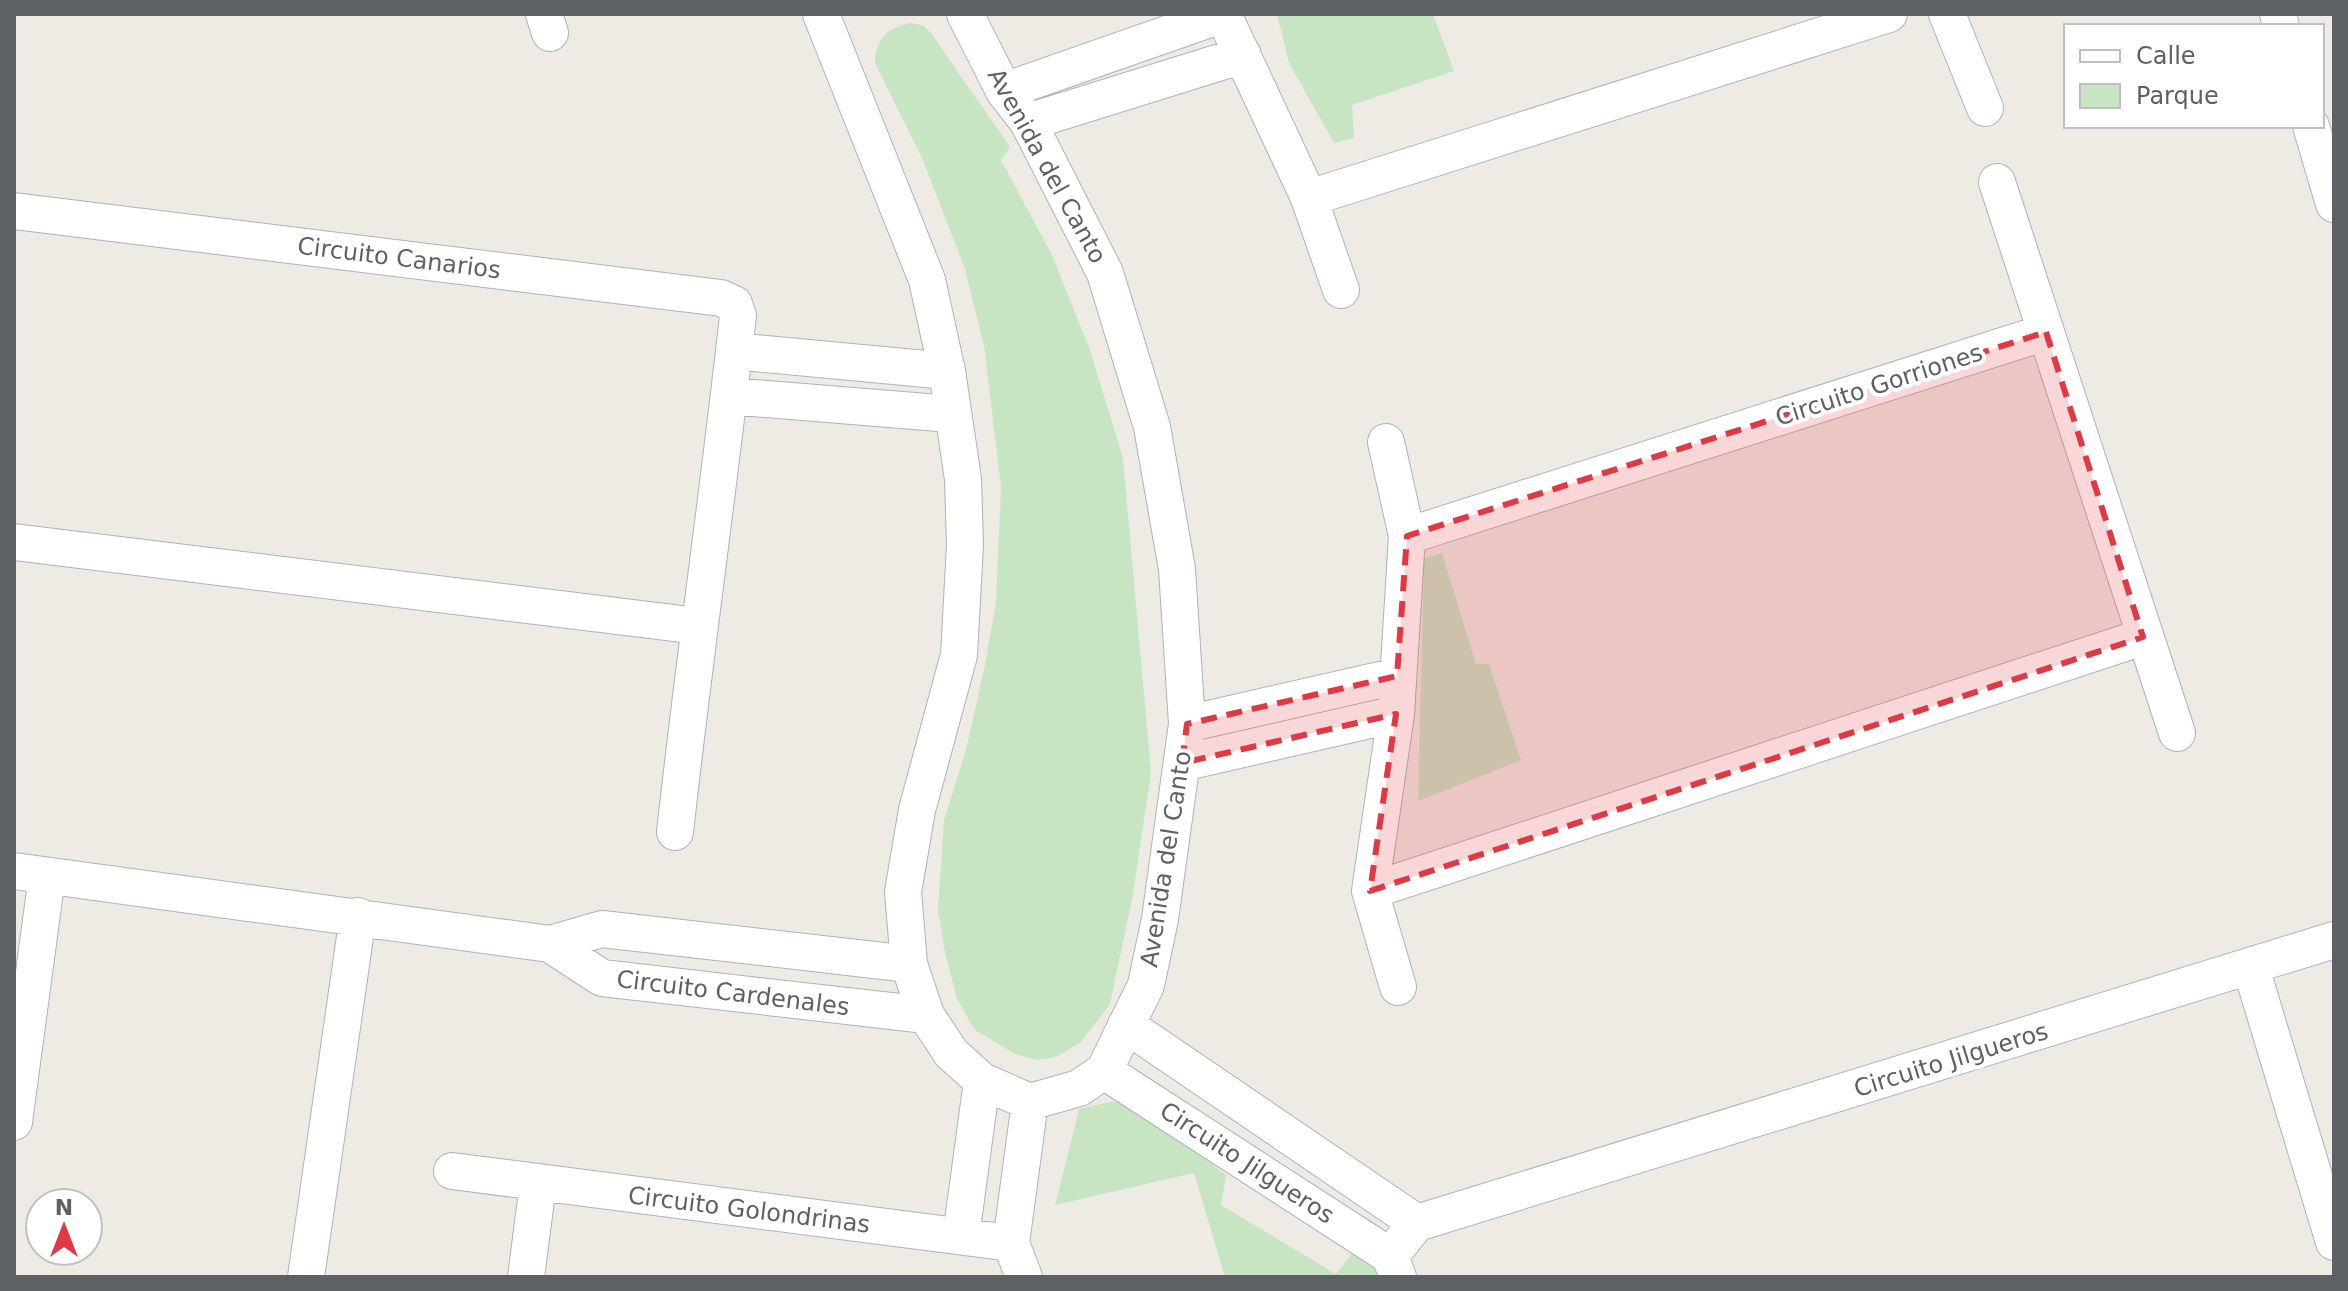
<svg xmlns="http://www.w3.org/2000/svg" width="2348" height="1291" font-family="'DejaVu Sans',sans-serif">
  <rect width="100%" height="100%" fill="#eeebe5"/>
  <path fill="#c7e5c3" d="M1277,14H1433L1454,71L1352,105L1354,138L1334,143L1289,63Z
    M910,23L923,25L931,33L1010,147L1001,160L1052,255L1090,350L1123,458L1151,773L1132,900L1110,1004L1081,1042L1056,1057L1037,1060L1015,1054L975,1030L957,999L944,948L938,909L944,820L966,750L985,665L996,602L1001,487L984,345L965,269L922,158L875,63C875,39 888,28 910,23Z
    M1442,553L1476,664H1489L1521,760L1418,801L1424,558Z
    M1127,1098L1226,1175L1221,1205L1336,1274L1355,1250L1376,1266L1378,1277H1225L1194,1173L1055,1205L1079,1109Z"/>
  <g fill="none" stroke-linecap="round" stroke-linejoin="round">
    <g stroke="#b0b3b7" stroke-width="38">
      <path id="street" d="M544,14L550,33
        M821,14L927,280L947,371L963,479L965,545L959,655L917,810L903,892L909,964L926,1015L951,1053L982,1081L1030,1102L1079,1088L1104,1071L1146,985L1160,919L1187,724L1177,569L1152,427L1105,273L1028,122L1004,91L965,14
        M1223,14L1309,198L1341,290
        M1947,14L1985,108
        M2278,14L2281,26
        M1004,91L1224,14
        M1028,122L1243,55
        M2311,126L2334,204
        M1997,182L2177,733
        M1309,198L1889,14
        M14,211L721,298L734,304L738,316C719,488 694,660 675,832
        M734,351L947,371
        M729,396L951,414
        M1386,442L1407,536L1396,714L1370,891L1398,987
        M1407,536L2046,332
        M14,542L698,626
        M1187,724L1397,676
        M1182,763L1396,714
        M14,871L550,944L602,978L926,1015
        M1370,891L2143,637
        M550,944L602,929L909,964
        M2251,968L2334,1242
        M1126,1025L1417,1223
        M1104,1071L1390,1256L1398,1277
        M14,1122L47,876
        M452,1171L1011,1243
        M961,1236L982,1081
        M1390,1256L1417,1223L2334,940
        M306,1277L358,916
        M526,1277L538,1184
        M1024,1277L1011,1243L1030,1102"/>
    </g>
    <use href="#street" stroke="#fff" stroke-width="36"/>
  </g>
  <path fill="#e03943" fill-opacity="0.2" stroke="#e03943" stroke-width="6" stroke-dasharray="16 10" stroke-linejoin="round" d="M2046,332L2143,637L1370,891L1396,714L1182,763L1187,724L1397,676L1407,536Z"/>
  <g text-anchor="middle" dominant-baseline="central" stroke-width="8" stroke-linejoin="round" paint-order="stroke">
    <g font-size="24" fill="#5d6165" stroke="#fff">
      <text transform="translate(1047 166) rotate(61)">Avenida del Canto</text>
      <text transform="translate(399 258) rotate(7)">Circuito Canarios</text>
      <text transform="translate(1879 385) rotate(-18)">Circuito Gorriones</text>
      <text transform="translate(1166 859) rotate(-81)">Avenida del Canto</text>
      <text transform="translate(733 993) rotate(7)">Circuito Cardenales</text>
      <text transform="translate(1951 1060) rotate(-17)">Circuito Jilgueros</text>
      <text transform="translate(1247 1163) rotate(33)">Circuito Jilgueros</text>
      <text transform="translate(749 1210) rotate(7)">Circuito Golondrinas</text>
    </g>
  </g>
  <rect width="2348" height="1291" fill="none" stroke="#5d6165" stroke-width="32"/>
  <rect x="2064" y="24" width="260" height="104" fill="#ffffff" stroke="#bec0c1" stroke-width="2"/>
  <rect x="2080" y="50" width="40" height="12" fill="#ffffff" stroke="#bec0c1" stroke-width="2"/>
  <text x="2136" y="64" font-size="24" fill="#5d6165">Calle</text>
  <rect x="2080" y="84" width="40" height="24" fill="#c7e5c3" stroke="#bec0c1" stroke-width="2"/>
  <text x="2136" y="104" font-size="24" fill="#5d6165">Parque</text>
  <g transform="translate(64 1227)"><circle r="38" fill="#ffffff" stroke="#bec0c1" stroke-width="2"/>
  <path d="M0-6L14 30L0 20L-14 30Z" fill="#e03943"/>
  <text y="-12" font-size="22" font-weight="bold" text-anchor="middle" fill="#5d6165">N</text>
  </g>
</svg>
